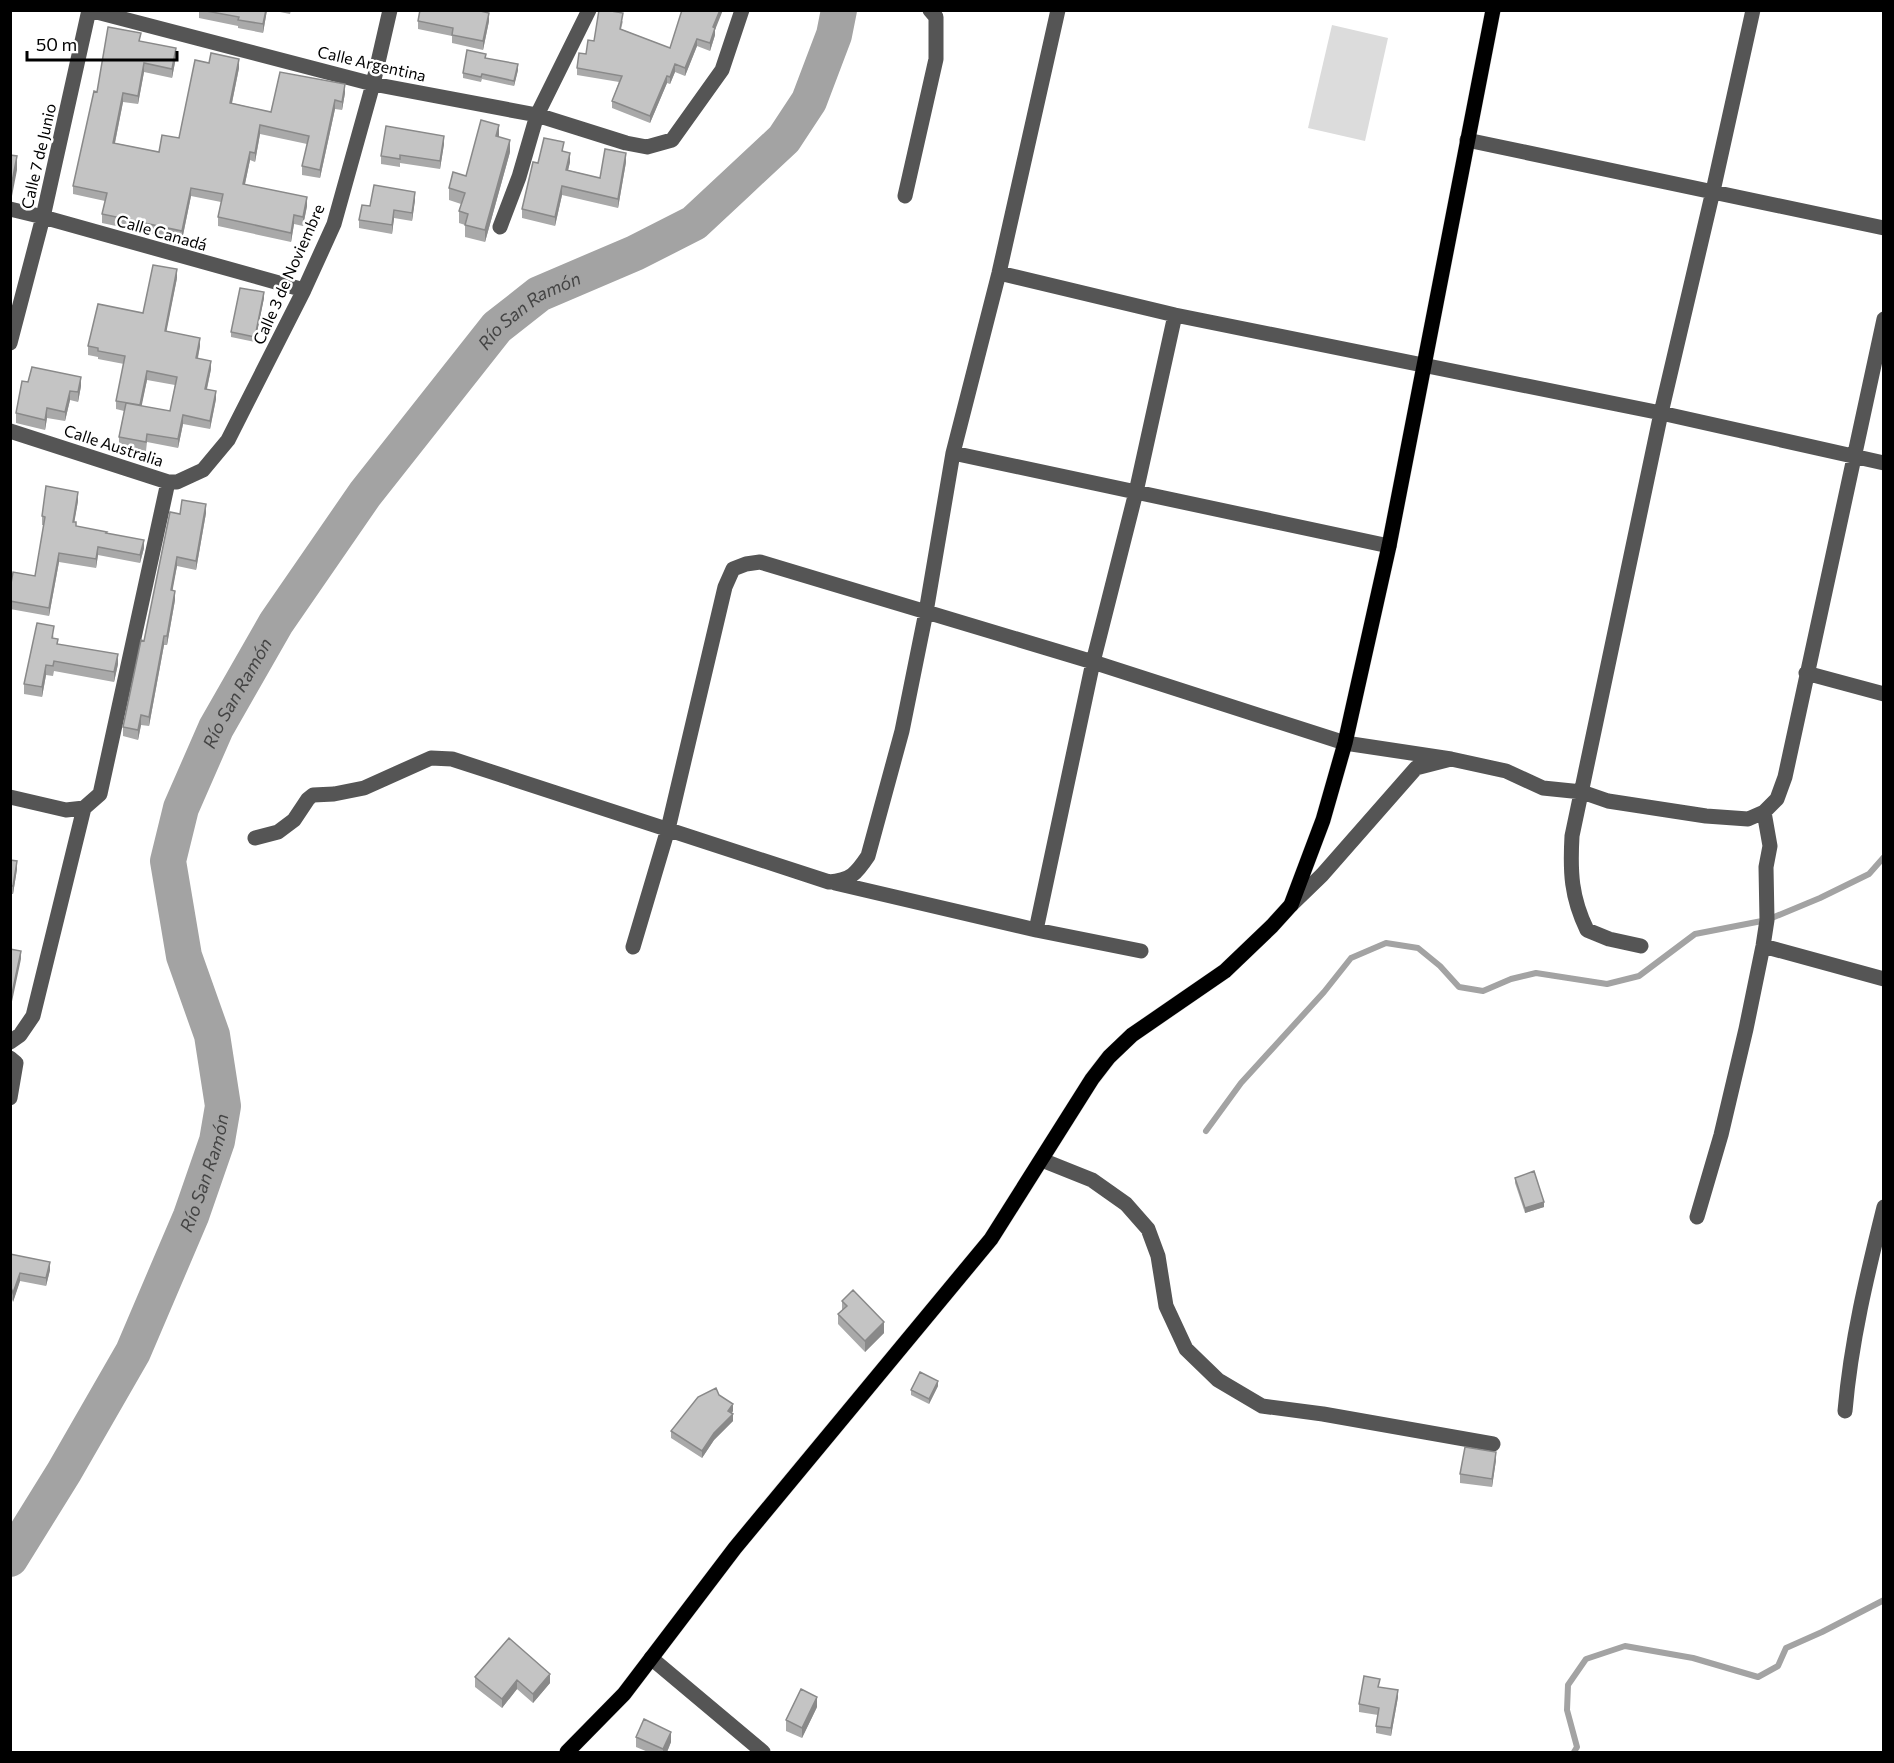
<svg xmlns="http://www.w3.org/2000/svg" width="1894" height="1763" font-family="Commissioner,sans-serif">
  <rect width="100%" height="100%" fill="#fff"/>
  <path fill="#dcdcdc" d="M1332,25L1388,38L1365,141L1308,128Z"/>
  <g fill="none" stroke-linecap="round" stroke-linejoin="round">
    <path stroke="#a3a3a3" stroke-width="6" d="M1206,1131L1241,1083L1324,992L1351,958L1386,943L1418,948L1440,966L1459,987L1483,991L1511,979L1536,973L1607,984L1639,976L1695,934L1767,920L1820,898L1869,874L1884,857
      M1574,1752L1577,1747L1567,1710L1568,1685L1586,1659L1625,1646L1693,1658L1758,1677L1778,1666L1786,1648L1822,1632L1884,1600"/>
    <path stroke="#a3a3a3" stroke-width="36" id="s1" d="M10,1559L64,1472L133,1352L191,1216L217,1141L223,1106L212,1035L184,956L168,861L181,808L216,728L276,623L365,494L497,327L539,294L635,253L694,223L738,182L784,139L809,101L834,35L839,10"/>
    <g stroke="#dbdbdb" stroke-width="16">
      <path id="major" d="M567,1752L624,1694L735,1548L991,1239L1092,1079L1109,1057L1132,1035L1225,971L1272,926L1291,905L1323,820L1345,743L1389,546L1493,10"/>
    </g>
    <path stroke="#555" stroke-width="15" d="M89,10L373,84L537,115L626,143L647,147L672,140L722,70L742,10
      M1467,140L1884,228
      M905,196L936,59V17L930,10
      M10,209L43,217L304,290
      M500,227L519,177L537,115L589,10
      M999,273L1175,315L1661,413L1884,463
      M10,343L43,217L89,10
      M10,431L168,482H177L203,470L228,440L304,290L334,224L373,84L390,10
      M953,453L1389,546
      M1806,673L1884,694
      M10,797L66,810L84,808
      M255,838L278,832L294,820L308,799L313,795L334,794L364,788L431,758L452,759L829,882C851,880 856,874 868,856L902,731L926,612L953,453L999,273L1058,10
      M835,883L1036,930L1141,951
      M1291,905L1322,875L1416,768L1451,759L1506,771L1543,788L1582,792L1608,801L1706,816L1748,819L1764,812L1777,799L1785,777L1884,319
      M1036,930L1093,662L1136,492L1175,315
      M1641,946L1609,939L1587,930C1571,897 1570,872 1572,836L1661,413L1713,191L1753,10
      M1763,946L1884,979
      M633,947L668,829L725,587L733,569L746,564L760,562L1093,662L1345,743L1451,759
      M10,1042L20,1035L33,1016L84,808L100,794L168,482
      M10,1058L16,1063L10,1098
      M1042,1160L1092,1180L1126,1204L1148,1229L1158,1256L1166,1306L1186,1349L1218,1380L1262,1406L1323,1414L1493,1444
      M1697,1217L1721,1135L1746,1029L1763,946L1767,920L1766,867L1770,846L1764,812
      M1845,1411C1851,1341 1867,1275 1884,1207
      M651,1658L763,1752"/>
    <use href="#major" stroke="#000" stroke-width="15"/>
  </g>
  <path fill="#a9a9a9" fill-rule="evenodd" d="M199,10H267L263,33L238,28V26L199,18Z
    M270,10H291L290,14Z
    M418,21H489L483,50L452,43V36L418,29Z
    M623,21L621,29L670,48L715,30V35L710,51L697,46L685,76L675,72L670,84L667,83L650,123L612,108V101L619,82L577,75V68L594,41Z
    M141,41L176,57L172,78L144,72L138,104L123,102L115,143L159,152L179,138L209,63L239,68L232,103L271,112L345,93L342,110L335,109L320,178L302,175V166L307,144L260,134L255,162L250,160L245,184L307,206L303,226L294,224L291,242L218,226V217L221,202L191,196L182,240L102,223V214L105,201L73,194V186Z
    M486,58L518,70L514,86L482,79L481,82L463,78V73Z
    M444,144L440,169L400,163V167L381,164V156Z
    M564,151L570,162L568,170L600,178L626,162L618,208L562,195L555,226L522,218V209L538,163Z
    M510,152L485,242L465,237V225L459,223V211L461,204L449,200V188L466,176Z
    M415,200L412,221L394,218L392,234L359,228V220L370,206Z
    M177,278L166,331L200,346L198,358L211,369L207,389L216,399L210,429L183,424L178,448L147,442L146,451L119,446V437L124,411L116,409V401L124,364L98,359V357L88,355V346L143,313ZM147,380L175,385L170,411L141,406Z
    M264,298L255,342L231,337V332Z
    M81,386L78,402L70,400L65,421L47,418L45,430L16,423V413Z
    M78,501L74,522L76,527L107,534L144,548L140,563L98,555L96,568L59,562L49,616L10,609V589L35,576L44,525H42V516Z
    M206,513L196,570L177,566L172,590L175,600L167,645H164L149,726L141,725L138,740L123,736V727L144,641L180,514Z
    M54,635L53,638L58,644L118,664L114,682L54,671L53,676L46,675L42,697L24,694V684Z
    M10,860L17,869L13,894H10Z
    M1515,1178L1544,1207L1525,1213L1515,1183Z
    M10,1254L50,1270L46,1286L20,1281L13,1302L10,1294Z
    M842,1301L884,1333L865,1352L838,1324V1314L842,1311Z
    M938,1386L929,1404L911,1395V1390Z
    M719,1395L733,1411L732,1413L733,1421L714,1440L702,1458L671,1438V1431Z
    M1496,1460L1492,1487L1460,1483V1474Z
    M509,1638L550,1683L533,1703L517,1689L502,1708L475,1687V1677Z
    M1380,1687L1398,1697L1391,1736L1376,1733V1726L1378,1715L1359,1712V1704Z
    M817,1707L802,1738L786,1731V1720Z
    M636,1737L671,1742L667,1752H648L636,1747Z"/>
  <path fill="#898989" d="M266,10H267L263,33V24Z
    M720,10H723L715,30V35L710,51V43L713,27Z
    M489,13V21L483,50V41Z
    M697,39V46L685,76V68Z
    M176,48V57L172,78V69Z
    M239,59V68L230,112V103Z
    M144,63V72L138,104V96Z
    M518,64V70L514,86V81Z
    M675,64V72L670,84V77Z
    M667,76V83L650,123V116Z
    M345,84V93L342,110V102Z
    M123,93V102L113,152V143Z
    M335,100V109L320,178V170Z
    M260,125V134L255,162V153Z
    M499,125V137L496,136Z
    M444,136V144L440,169V161Z
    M510,140V152L485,242V230Z
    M250,152V160L243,193V184Z
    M570,153V162L566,179V170Z
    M626,153V162L618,208V199Z
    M17,156V170L12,196L10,197V183Z
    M562,186V195L555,226V217Z
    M191,188V196L182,240V231Z
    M415,192V200L412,221V213Z
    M307,197V206L303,226V217Z
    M394,210V218L392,234V225Z
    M294,215V224L291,242V233Z
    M177,269V278L165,339V331Z
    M264,292V298L255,342V337Z
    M200,338V346L196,366V358Z
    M211,361V369L205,397V389Z
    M147,371V380L140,414V405Z
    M81,377V386L78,402V392Z
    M70,391V400L65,421V412Z
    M216,391V399L210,429V421Z
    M47,408V418L45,430V420Z
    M183,415V424L178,448V439Z
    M78,492V501L73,530V522Z
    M206,504V513L196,570V561Z
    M144,540V548L140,563V555Z
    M98,547V555L96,568V559Z
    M59,553V562L49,616V608Z
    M177,557V566L171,599V590Z
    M175,591V600L167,645V636Z
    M164,636V645L149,726V717Z
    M118,654V664L114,682V672Z
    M46,665V675L42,697V687Z
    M141,715V725L138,740V730Z
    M17,861V869L13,894V886Z
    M21,951V959L10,1011V1003Z
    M1544,1202V1207L1525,1213V1208Z
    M50,1262V1270L46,1286V1278Z
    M20,1273V1281L13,1302V1293Z
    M884,1322V1333L865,1352V1341Z
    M938,1381V1386L929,1404V1399Z
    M733,1404V1411L728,1418V1411Z
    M733,1414V1421L714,1440L702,1458V1451L714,1433Z
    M1496,1452V1460L1492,1487V1479Z
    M550,1674V1683L533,1703V1694Z
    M517,1680V1689L502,1708V1699Z
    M1398,1690V1697L1391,1736V1728Z
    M817,1697V1707L802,1738V1728Z
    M671,1732V1742L667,1752H663V1749Z"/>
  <path fill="#c4c4c4" stroke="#898989" stroke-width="1.5" d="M201,10H266L263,24L238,20L239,17Z
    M420,10H476L489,13L483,41L452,35L453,28L418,21Z
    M599,10H605L623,13L620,29L670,48L682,10H720L713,27L715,28L710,43L697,39L685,68L675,64L670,77L667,76L650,116L612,101L622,76L577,68L579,53L586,54L588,40L594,41Z
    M108,27L141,33L139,41L176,48L172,69L144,63L138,96L123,93L113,143L159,152L162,135L179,138L195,60L209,63L211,53L239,59L230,103L271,112L280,72L345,84L342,102L335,100L320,170L302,166L309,136L260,125L255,153L250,152L243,184L307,197L303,217L294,215L291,233L218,217L223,194L191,188L182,231L102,214L107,193L73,186L94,91L97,92Z
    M467,50L486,54L485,58L518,64L514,81L482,74L481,77L463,73Z
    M481,120L499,125L496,136L510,140L485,230L465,225L468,214L459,211L465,193L449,188L453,172L466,176Z
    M386,126L444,136L440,161L400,155V159L381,156Z
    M544,138L564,142L562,151L570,153L566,170L600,178L605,149L626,153L618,199L562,186L555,217L522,209L533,162L538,163Z
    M10,155L17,156L12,182L10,183Z
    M374,185L415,192L412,213L394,210L392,225L359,220L362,205L370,206Z
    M153,265L177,269L165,331L200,338L196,358L211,361L205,389L216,391L210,421L183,415L178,439L147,434L146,442L119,437L126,403L170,411L177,377L147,371L140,405L116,401L125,356L98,351V348L88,346L98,304L143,313Z
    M240,288L264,292L255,337L231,332Z
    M32,367L81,377L78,392L70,391L65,412L47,408L45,420L16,413L22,381L28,382Z
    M46,486L78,492L73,522H76V526L107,532L106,533L144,540L140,555L98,547L96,559L59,553L49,608L10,601V589L13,572L35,576L45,517L42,516Z
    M182,500L206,504L196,561L177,557L171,590L175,591L167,636H164L149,717L141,715L138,730L123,727L141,640L144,641L170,512L180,514Z
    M37,623L54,626L52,638L58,639L57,644L118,654L114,672L54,661L53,666L46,665L42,687L24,684Z
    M10,860L17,861L13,886H10Z
    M10,949L21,951L10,1003Z
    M1534,1171L1544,1202L1525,1208L1515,1178Z
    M10,1254L50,1262L46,1278L20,1273L13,1293L10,1285Z
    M853,1290L884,1322L865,1341L838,1314L847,1306L842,1301Z
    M920,1372L938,1381L929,1399L911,1390Z
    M716,1388L719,1395L733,1404L728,1411L733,1414L714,1433L702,1451L671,1431L698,1397Z
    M1465,1447L1496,1452L1492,1479L1460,1474Z
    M509,1638L550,1674L533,1694L517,1680L502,1699L475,1677Z
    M1364,1676L1380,1679L1378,1687L1398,1690L1391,1728L1376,1726L1379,1708L1359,1704Z
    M801,1689L817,1697L802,1728L786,1720Z
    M644,1719L671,1732L663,1749L636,1737Z"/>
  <g text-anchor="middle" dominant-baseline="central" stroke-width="5" stroke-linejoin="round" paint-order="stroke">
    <g font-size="16" fill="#000" stroke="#fff">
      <text transform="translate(372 63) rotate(13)">Calle Argentina</text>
      <text transform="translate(38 156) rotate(-77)">Calle 7 de Junio</text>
      <text transform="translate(162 232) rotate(16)">Calle Canadá</text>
      <text transform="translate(288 274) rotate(-66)">Calle 3 de Noviembre</text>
      <text transform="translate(114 445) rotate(18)">Calle Australia</text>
    </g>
    <g font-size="18" font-style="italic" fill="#444" stroke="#fff">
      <text stroke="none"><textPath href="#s1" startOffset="1424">Río San Ramón</textPath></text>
      <text stroke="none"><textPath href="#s1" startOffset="938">Río San Ramón</textPath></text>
      <text stroke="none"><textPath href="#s1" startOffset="434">Río San Ramón</textPath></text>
    </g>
  </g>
  <rect width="1894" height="1763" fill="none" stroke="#000000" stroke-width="24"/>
  <path d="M27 51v9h150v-9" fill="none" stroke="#000000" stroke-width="3"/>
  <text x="36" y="51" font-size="18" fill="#000000" stroke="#ffffff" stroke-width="4.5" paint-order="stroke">50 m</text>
</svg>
